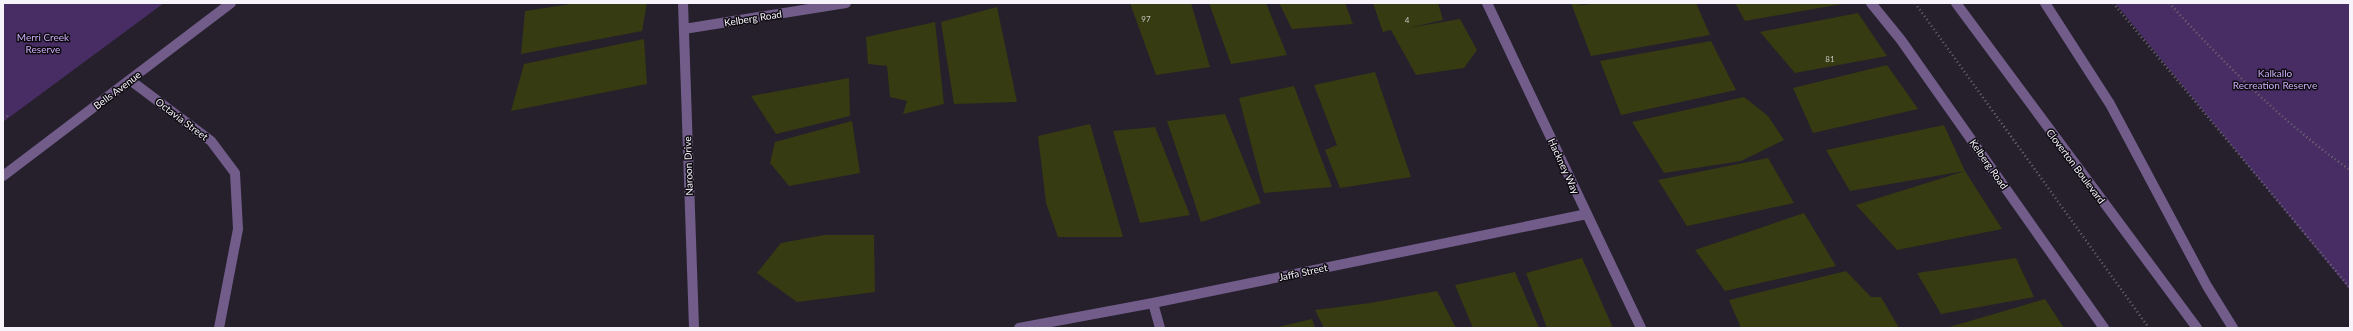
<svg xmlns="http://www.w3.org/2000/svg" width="2353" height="331" font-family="Lato,sans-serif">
  <rect width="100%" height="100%" fill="#25202c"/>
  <path fill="#472d63" d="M3,3H164L3,122Z
    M2115,3H2350V290Z"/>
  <path fill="#363b11" d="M577,3H647L642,31L521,54L525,11Z
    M1130,3H1191L1210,67L1156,75Z
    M1209,3H1266L1287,55L1231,64Z
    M1279,3H1345L1353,24L1292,29Z
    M1373,3H1438L1443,20L1408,28L1460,19L1477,50L1464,68L1416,75L1391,30L1383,32Z
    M1571,3H1586L1577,6L1597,3H1696L1710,35L1591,56Z
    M1735,3H1841L1842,4L1745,21Z
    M997,7L1017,102L954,104L941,22Z
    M1858,13L1887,56L1795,73L1760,32Z
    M935,22L944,104L903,114L907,101L890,97L887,66L868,64L866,37Z
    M644,39L647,84L511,111L524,64Z
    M1711,41L1736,90L1621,115L1600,61Z
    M1887,65L1918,109L1813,133L1793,88Z
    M1375,72L1411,177L1340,188L1325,150L1337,145L1314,85Z
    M849,78L850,116L776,134L751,96Z
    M1294,86L1332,187L1264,193L1239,98Z
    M1744,97L1768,116L1784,140L1741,161L1664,173L1632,122Z
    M1225,114L1261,203L1201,222L1167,121Z
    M852,121L860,173L789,186L770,163L775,142Z
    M1090,124L1123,237H1058L1046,203L1038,136Z
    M1944,125L1965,171L1850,191L1826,150Z
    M1155,127L1190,215L1140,223L1113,131Z
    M1768,158L1794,203L1687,226L1658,180Z
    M1965,171L2002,229L1897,250L1856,205Z
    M1804,213L1836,266L1725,291L1695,250Z
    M824,235H874L875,292L797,302L757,273L781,243Z
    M1582,258L1613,328H1547L1526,273Z
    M2016,258L2034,297L1941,314L1917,273Z
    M1846,271L1871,297H1881L1899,328H1741L1729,300Z
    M1515,272L1539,328H1473L1455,285Z
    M1437,291L1456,328H1324L1315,310L1370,303Z
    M2045,299L2064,328H1946Z
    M1312,319L1315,328H1278V327Z"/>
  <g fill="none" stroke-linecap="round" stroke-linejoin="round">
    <path stroke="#6e6974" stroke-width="2.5" stroke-dasharray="1 3" stroke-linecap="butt" d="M1915,3L2149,328
      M2113,3L2350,288
      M2169,3C2225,64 2282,122 2350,170
      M3,118L9,115"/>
    <path stroke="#715c8a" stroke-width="10" d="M683,3L694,328
      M1487,3L1641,328
      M1871,3L1901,40L2104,328
      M684,29L846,3
      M130,80L211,141L235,173L238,229L219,328
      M1153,303L1160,328
      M1019,328L1153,303L1587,214"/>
    <path stroke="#715c8a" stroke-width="10" d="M1956,3L2197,328
      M2045,3L2110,104L2207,286L2233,328
      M3,176L231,3"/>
  </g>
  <g text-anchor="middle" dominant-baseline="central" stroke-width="3" stroke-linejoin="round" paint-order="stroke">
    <g font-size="8" fill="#c6c5c0">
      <text x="1146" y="19">97</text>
      <text x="1407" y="20">4</text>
      <text x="1830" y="59">81</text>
    </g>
    <g font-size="10" fill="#f6f3fb" stroke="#0d0b10">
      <text transform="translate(753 18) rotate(-9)">Kelberg Road</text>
      <text transform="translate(117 90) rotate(-37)">Bells Avenue</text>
      <text transform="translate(182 119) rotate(37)">Octavia Street</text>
      <text transform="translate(1989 164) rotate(55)">Kelberg Road</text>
      <text transform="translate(688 166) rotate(-92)">Naroon Drive</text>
      <text transform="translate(1564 166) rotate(65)">Hackney Way</text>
      <text transform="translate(2076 166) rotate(53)">Cloverton Boulevard</text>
      <text transform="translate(1303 272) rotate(-12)">Jaffa Street</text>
    </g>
    <g font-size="10" fill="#ceaef7" stroke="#0d0b10">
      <text x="43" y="37">Merri Creek<tspan x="43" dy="12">Reserve</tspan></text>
      <text x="2275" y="73">Kalkallo<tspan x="2275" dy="12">Recreation Reserve</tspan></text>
    </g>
  </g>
  <rect width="2353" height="331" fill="none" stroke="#f6f3fb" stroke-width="8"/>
</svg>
